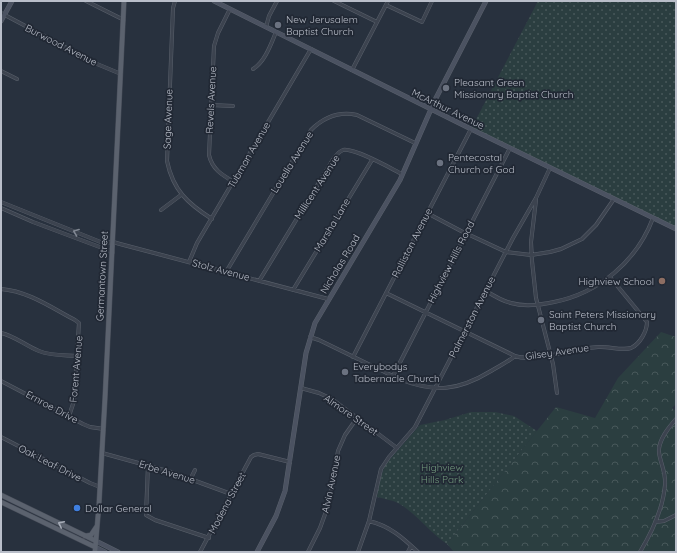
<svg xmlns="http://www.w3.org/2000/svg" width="677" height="553" font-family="Quicksand,sans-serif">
  <defs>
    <pattern id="grass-dots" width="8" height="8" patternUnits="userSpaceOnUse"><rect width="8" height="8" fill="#2b3e40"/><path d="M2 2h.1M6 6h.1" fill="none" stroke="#48585a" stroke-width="1.8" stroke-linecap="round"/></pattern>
    <pattern id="forest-crowns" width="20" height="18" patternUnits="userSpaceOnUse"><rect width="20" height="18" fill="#2b3e40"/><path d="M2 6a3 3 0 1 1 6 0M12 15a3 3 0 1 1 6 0" fill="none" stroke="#48585a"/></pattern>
  </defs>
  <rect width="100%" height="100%" fill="#28313e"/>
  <path fill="url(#grass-dots)" d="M538,1H676V229L471,129Z
    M471,412H495L514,416L537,431L447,544C429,532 417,514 398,503C392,500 384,499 377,497L380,480L385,465L420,425L445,420Z"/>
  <path fill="url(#forest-crowns)" d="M661,332L676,337V404L672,408L676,411V552H454L447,544L556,407L595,418L618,378Z"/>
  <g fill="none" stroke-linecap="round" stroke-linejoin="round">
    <g stroke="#5a616c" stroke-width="4">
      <path id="street" d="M86,1L120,18L124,19
        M175,1L173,8L167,161C173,190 187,203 212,219
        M334,1L377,22
        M386,5L422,22L432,1
        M230,9L218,33L214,46L209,155C212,169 222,175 234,182
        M1,13L97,64L121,74
        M266,27L269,16L277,1
        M253,69C265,62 271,44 276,32
        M352,70L388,1
        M1,71L17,79
        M211,105L233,106
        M536,200L531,242L532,261L536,298L553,364L557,393
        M1,202L103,243L113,242L120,244L328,299
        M1,208L33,222L113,252
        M161,210L181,195
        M427,213L461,231L506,252L531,255L550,252L561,249L582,239L596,225L614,199
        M189,262L197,243L311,49
        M226,272L311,130C324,117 339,111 357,115L415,143
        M259,281L332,161C335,156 338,152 343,150C355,148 390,168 402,174
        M1,289C28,291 52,308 75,320L79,323L74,401L69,416
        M293,290L372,160
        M486,291C494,296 502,301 511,303C525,307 539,305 554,302C599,293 637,261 653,218
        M386,293L515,356C534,363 577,348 598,347C608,346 622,351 631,348C640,344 647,331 647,322L610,277
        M1,333C15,336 26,346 39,351C51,356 64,355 77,356
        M310,337L319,340L399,379C435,393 458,391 491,371C499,366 508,362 515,356
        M353,357L471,129
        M393,376L510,148
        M1,381L83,424L90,427L104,429
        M301,388L319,393L332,399L397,448
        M1,437L90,483L100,487
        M102,453L171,472L231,494
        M148,465L146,515L155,520L209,538
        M191,478L195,470
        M369,521C390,526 403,538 418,552
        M655,522L664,521L676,515
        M200,552L251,457L254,455L258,454L290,462
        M308,552L320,528L328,506L338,451L345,435L357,418
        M358,552L369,521L381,469L389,457L415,427L513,238L536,198L550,168
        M408,552L411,546
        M640,552C652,532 663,509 665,485C666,471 660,463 659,452C658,440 669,427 676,419"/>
    </g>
    <g stroke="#5a616c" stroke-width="5">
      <path id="secondary" d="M214,1L471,129L676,229
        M1,21L12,1
        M96,541L118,552
        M95,547L105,552
        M257,552L276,516L285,491L306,353L315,323L400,180L435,100L486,1"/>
    </g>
    <g stroke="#464c58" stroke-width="5.5">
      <path id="primary" d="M1,495L96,541
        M1,502L95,547
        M85,536L91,535L97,526
        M95,552L99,504L105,398L124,1"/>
    </g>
    <use href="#street" stroke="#3c434f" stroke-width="3"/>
    <use href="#secondary" stroke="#4b5261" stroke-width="4"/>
    <use href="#primary" stroke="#5b626e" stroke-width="4.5"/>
  </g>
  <defs><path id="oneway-chevron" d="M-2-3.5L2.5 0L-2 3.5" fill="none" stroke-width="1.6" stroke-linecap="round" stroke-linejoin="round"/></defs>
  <use stroke="#818792" href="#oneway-chevron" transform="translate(76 232) rotate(-159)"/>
  <use stroke="#a6acb7" href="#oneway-chevron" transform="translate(61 524) rotate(-154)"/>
  <g fill="#6b7280" stroke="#212834" stroke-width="1.5">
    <circle cx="278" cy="25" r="4"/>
    <circle cx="446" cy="88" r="4"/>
    <circle cx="440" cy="163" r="4"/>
    <circle cx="541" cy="320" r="4"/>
    <circle cx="345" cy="372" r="4"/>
  </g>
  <circle fill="#8d6e63" stroke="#212834" stroke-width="1.5" cx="662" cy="281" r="4"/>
  <circle fill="#3f7fe0" stroke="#212834" stroke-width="1.5" cx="77" cy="508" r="4"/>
  <g text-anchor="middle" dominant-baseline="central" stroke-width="3.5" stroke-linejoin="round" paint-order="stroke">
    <g font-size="10" fill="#b9bec9" stroke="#212834" text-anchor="start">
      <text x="286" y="19">New Jerusalem<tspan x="286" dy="12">Baptist Church</tspan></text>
      <text x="454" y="82">Pleasant Green<tspan x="454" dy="12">Missionary Baptist Church</tspan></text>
      <text x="448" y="157">Pentecostal<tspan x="448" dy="12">Church of God</tspan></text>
      <text x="654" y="281" text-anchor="end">Highview School</text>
      <text x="549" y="314">Saint Peters Missionary<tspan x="549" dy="12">Baptist Church</tspan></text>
      <text x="353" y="366">Everybodys<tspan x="353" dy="12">Tabernacle Church</tspan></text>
      <text x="85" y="508">Dollar General</text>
    </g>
    <g font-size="10" fill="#b9bec9" stroke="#212834">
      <text transform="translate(61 45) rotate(27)">Burwood Avenue</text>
      <text transform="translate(211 100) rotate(-87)">Revels Avenue</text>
      <text transform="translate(448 109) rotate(26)">McArthur Avenue</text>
      <text transform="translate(168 119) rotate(-88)">Sage Avenue</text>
      <text transform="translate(249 155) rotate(-60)">Tubman Avenue</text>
      <text transform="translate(292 162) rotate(-58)">Louella Avenue</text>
      <text transform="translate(317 187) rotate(-57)">Millicent Avenue</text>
      <text transform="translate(332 225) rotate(-59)">Marsha Lane</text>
      <text transform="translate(412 243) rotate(-63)">Ralliston Avenue</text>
      <text transform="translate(451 262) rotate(-63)">Highview Hills Road</text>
      <text transform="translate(340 264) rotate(-59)">Nicholas Road</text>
      <text transform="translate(221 270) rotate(15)">Stolz Avenue</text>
      <text transform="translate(102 276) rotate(-87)">Germantown Street</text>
      <text transform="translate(472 317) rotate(-63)">Palmerston Avenue</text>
      <text transform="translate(557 352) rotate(-8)">Gilsey Avenue</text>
      <text transform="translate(76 369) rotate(-85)">Forent Avenue</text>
      <text transform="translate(52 407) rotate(28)">Ernroe Drive</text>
      <text transform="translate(351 415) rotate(35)">Almore Street</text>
      <text transform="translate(50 463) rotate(27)">Oak Leaf Drive</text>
      <text transform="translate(167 472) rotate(17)">Erbe Avenue</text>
      <text transform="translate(331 484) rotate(-78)">Alvin Avenue</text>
      <text transform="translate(227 503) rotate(-62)">Modena Street</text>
    </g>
    <g font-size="10" fill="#72987d" stroke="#212834">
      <text x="442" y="467">Highview<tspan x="442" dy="12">Hills Park</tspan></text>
    </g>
  </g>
  <rect width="677" height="553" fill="none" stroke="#b9bec9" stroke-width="4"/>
</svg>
